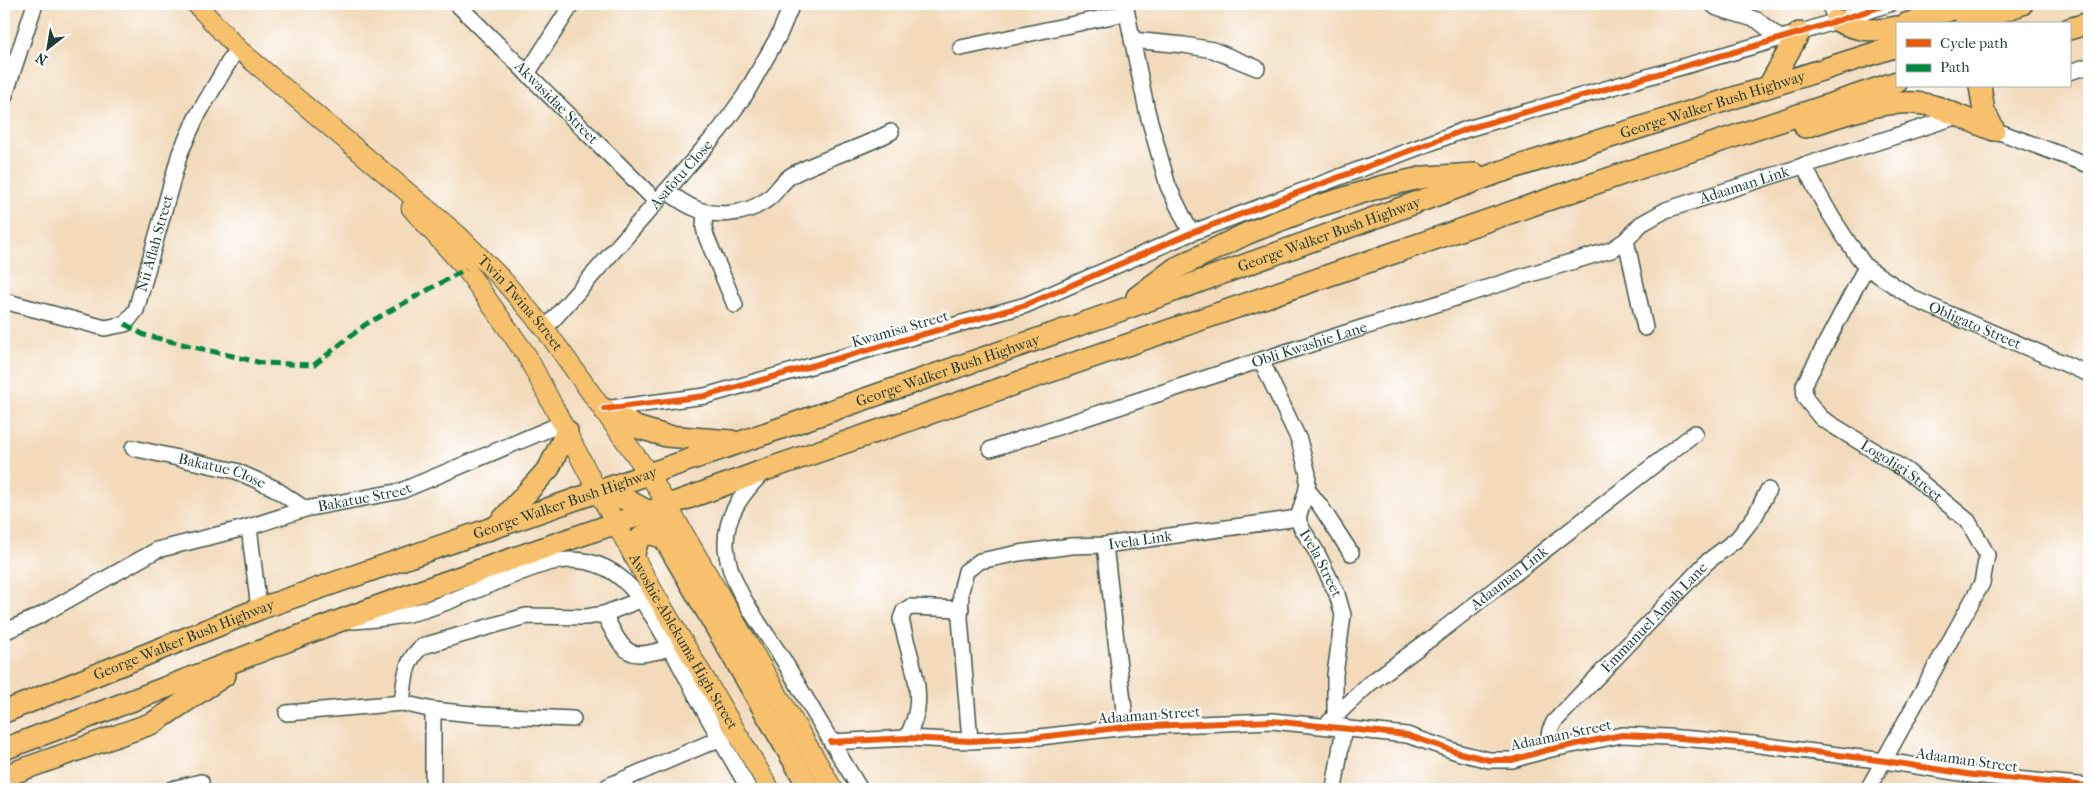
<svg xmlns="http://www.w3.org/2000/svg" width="2093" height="793" font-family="'IM FELL French Canon',serif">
  <rect width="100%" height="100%" fill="#fff"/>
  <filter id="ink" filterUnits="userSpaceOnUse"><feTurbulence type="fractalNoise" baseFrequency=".02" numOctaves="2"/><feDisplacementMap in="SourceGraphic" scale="10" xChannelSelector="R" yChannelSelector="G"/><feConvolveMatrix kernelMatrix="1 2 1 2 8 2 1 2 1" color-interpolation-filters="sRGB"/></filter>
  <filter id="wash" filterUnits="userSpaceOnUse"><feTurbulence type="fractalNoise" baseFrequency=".0096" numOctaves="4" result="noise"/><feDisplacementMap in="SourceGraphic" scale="20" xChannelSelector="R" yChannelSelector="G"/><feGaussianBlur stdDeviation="1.12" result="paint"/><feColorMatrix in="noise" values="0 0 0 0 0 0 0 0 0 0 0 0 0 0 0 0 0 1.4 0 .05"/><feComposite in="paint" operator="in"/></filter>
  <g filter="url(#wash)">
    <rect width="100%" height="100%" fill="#f2dabb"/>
  </g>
  <g filter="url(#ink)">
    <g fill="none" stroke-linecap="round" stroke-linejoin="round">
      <g stroke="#3f5548" stroke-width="18">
        <g id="minor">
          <path id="s1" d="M457,4L657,202"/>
          <path d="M1125,4L1147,111L1168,186L1191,233"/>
          <path d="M1712,4L1717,8L1757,20L1780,38"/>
          <path d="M1829,4L1836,20"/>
          <path d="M1132,40L1184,45L1213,50L1257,68"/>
          <path d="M961,48L1126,13"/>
          <path d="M2069,72L2089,66"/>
          <path d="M527,74L572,4"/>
          <path d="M4,98L35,4"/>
          <path d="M1994,130L2089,165"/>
          <path id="s2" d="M1804,165C1822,204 1840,233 1866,267L1804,385L1805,398L1821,418L1907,471L1968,521L1987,555L1982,583L1868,789"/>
          <path d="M666,191C674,196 683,203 692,207C714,218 745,215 765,201C776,195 781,181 792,175C824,158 859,149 891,132"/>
          <path d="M705,212L704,227L706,236L735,305"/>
          <path d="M1626,240L1645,328"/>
          <path id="s3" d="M1866,267L1916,300L2089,374"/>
          <path id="s4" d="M4,301L105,328L125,324L136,310L180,153L196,118L237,48"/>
          <path id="s5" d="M545,329L719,131L745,95L779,35L792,4"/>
          <path id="s6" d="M1261,360L1299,440L1308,474L1307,489L1298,518L1301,527L1316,551L1337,594L1343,615L1335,675V717"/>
          <path d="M604,409L705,396L1026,305L1191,233L1467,129L1799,33L1889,4"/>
          <path id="s7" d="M133,448L236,471L274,488L305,509"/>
          <path id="s8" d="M991,449L1261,360L1521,277L1611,250L1626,240L1641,224L1666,210L1958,116"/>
          <path d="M762,473C742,494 725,515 726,546C728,586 763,628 784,661C809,704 834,747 860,789"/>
          <path d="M1307,489L1321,507L1351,553"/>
          <path d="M249,527L259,609"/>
          <path d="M1105,545L1126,727"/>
          <path d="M604,614C612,628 621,655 639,654C649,654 661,650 671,648"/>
          <path d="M353,621C376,619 401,617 424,610C466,597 505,576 548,563C573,556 602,561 622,579C649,602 671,649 688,680C707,717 728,753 749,789"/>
          <path id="s9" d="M4,632L41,615L157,550L249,527L305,509L401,491L563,423"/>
          <path d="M402,703C405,681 404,660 423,646L526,616L586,617L604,614L640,600"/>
          <path d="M433,710V789"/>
          <path d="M287,713L402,703L433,710L482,715L573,719"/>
          <path id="s10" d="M1326,725L1369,684L1441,631L1695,433"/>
          <path d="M907,738C911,729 916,718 917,708C921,681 906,646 901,619L904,611L910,607L961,609"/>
          <path id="s11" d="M970,741L960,618L961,591L966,571L980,561L1019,553L1071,546L1105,545L1298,518"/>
          <path d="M831,742L907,738L970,741L1040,737L1126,727L1272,721L1407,735L1460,753L1489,760H1512L1547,750L1622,735L1668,737L1752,744L1885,761L1973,775L2089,786"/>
          <path id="s12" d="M1547,750L1550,730L1554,722L1707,562L1737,539L1755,516L1768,490"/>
          <path d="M608,786L728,735"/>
          <path d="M172,789L201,782"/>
          <path d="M1334,789L1344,727"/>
        </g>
      </g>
      <g stroke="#3f5548" stroke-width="21">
        <g id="major">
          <path id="s13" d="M196,4L237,48L458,235L502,279L545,329L649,474L833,789"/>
          <path id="s14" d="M411,208L466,269L527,356L598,492L656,596L770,789"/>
        </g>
      </g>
      <g stroke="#3f5548" stroke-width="24">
        <g id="highway">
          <path d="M1836,20C1857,31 1874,32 1897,27"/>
          <path d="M1906,24L1969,4"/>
          <path d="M1965,24L2022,4"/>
          <path d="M2069,29L2089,23"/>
          <path d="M1769,86L1799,33"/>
          <path d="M1980,86L1984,111L1994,130"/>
          <path d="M1805,127C1847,114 1893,94 1937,107C1956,114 1975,123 1994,130"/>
          <path d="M1137,297L1176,268L1248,233L1312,208L1380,187L1425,177L1475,174"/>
          <path d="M604,409L636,427L666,436L731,441"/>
          <path d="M598,492L625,499L649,512L810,789"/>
          <path d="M497,526L549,468L567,431"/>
          <path d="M634,555C637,535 646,529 665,539"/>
          <path id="s15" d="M4,712L259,609L1116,312L1500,172L1897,46"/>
          <path d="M4,749C116,707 227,664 339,621C480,567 624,523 765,470L1628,172L1897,82"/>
          <path d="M4,776L153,723L225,675"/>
        </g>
      </g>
      <use href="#minor" stroke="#fff" stroke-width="15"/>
      <use href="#major" stroke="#f7c06c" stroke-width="19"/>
      <use href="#highway" stroke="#f7c06c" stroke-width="21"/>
      <path stroke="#00873e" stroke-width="5" stroke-dasharray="10 5" stroke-linecap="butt" d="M125,324L144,335L262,363L314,365L366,324L466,269"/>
      <g stroke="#fff" stroke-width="9">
        <path id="cycleway" d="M604,409L705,396L1026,305L1191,233L1467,129L1799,33L1889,4
          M831,742L907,738L970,741L1040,737L1126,727L1272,721L1407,735L1460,753L1489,760H1512L1547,750L1622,735L1668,737L1752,744L1885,761L1973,775L2089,786"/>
      </g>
      <use href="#cycleway" stroke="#e8590c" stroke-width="6"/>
    </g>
  </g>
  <g text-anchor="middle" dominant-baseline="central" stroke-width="4" stroke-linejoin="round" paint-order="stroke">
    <g font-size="15" fill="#1f3d34" stroke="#fff">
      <text stroke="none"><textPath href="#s1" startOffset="140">Akwasidae Street</textPath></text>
      <text stroke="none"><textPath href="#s15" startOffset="1814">George Walker Bush Highway</textPath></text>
      <text stroke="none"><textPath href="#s5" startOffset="206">Asafotu Close</textPath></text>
      <text stroke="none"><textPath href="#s8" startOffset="802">Adaaman Link</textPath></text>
      <text stroke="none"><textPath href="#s15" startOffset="1409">George Walker Bush Highway</textPath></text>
      <text stroke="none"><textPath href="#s4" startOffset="212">Nii Aflah Street</textPath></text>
      <text stroke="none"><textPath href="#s13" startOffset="442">Twin Twina Street</textPath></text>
      <text stroke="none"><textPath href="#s3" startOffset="124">Obligato Street</textPath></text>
      <text transform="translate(900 329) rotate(-16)">Kwamisa Street</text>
      <text stroke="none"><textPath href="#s8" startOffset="335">Obli Kwashie Lane</textPath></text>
      <text stroke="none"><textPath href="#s15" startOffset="1004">George Walker Bush Highway</textPath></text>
      <text stroke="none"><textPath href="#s2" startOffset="388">Logoligi Street</textPath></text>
      <text stroke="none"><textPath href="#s7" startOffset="92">Bakatue Close</textPath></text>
      <text stroke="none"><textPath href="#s9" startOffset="388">Bakatue Street</textPath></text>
      <text stroke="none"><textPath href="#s15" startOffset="599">George Walker Bush Highway</textPath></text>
      <text stroke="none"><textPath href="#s11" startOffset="350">Ivela Link</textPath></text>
      <text stroke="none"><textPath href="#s6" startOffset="220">Ivela Street</textPath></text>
      <text stroke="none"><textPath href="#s10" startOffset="235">Adaaman Link</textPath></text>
      <text stroke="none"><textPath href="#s12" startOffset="174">Emmanuel Amah Lane</textPath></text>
      <text stroke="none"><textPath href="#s15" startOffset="194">George Walker Bush Highway</textPath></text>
      <text stroke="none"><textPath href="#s14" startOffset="514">Awoshie-Ablekuma High Street</textPath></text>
      <text transform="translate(1149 715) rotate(-4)">Adaaman Street</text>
      <text transform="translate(1561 735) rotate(-12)">Adaaman Street</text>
      <text transform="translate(1967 760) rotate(8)">Adaaman Street</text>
    </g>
  </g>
  <rect width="2093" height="793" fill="none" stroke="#fff" stroke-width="20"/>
  <rect x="1896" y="22" width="175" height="65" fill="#ffffff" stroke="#a5b1ae"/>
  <rect x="1906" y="39" width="25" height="8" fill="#e8590c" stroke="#a5b1ae"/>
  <text x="1940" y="48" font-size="15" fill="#1f3d34">Cycle path</text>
  <rect x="1906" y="64" width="25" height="8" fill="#00873e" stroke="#a5b1ae"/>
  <text x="1940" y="72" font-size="15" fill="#1f3d34">Path</text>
  <g transform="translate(48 48) rotate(211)" stroke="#ffffff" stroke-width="4" paint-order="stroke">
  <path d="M0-4L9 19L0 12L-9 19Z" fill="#1f3d34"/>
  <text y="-8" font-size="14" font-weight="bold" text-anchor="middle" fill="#1f3d34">N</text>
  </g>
</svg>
